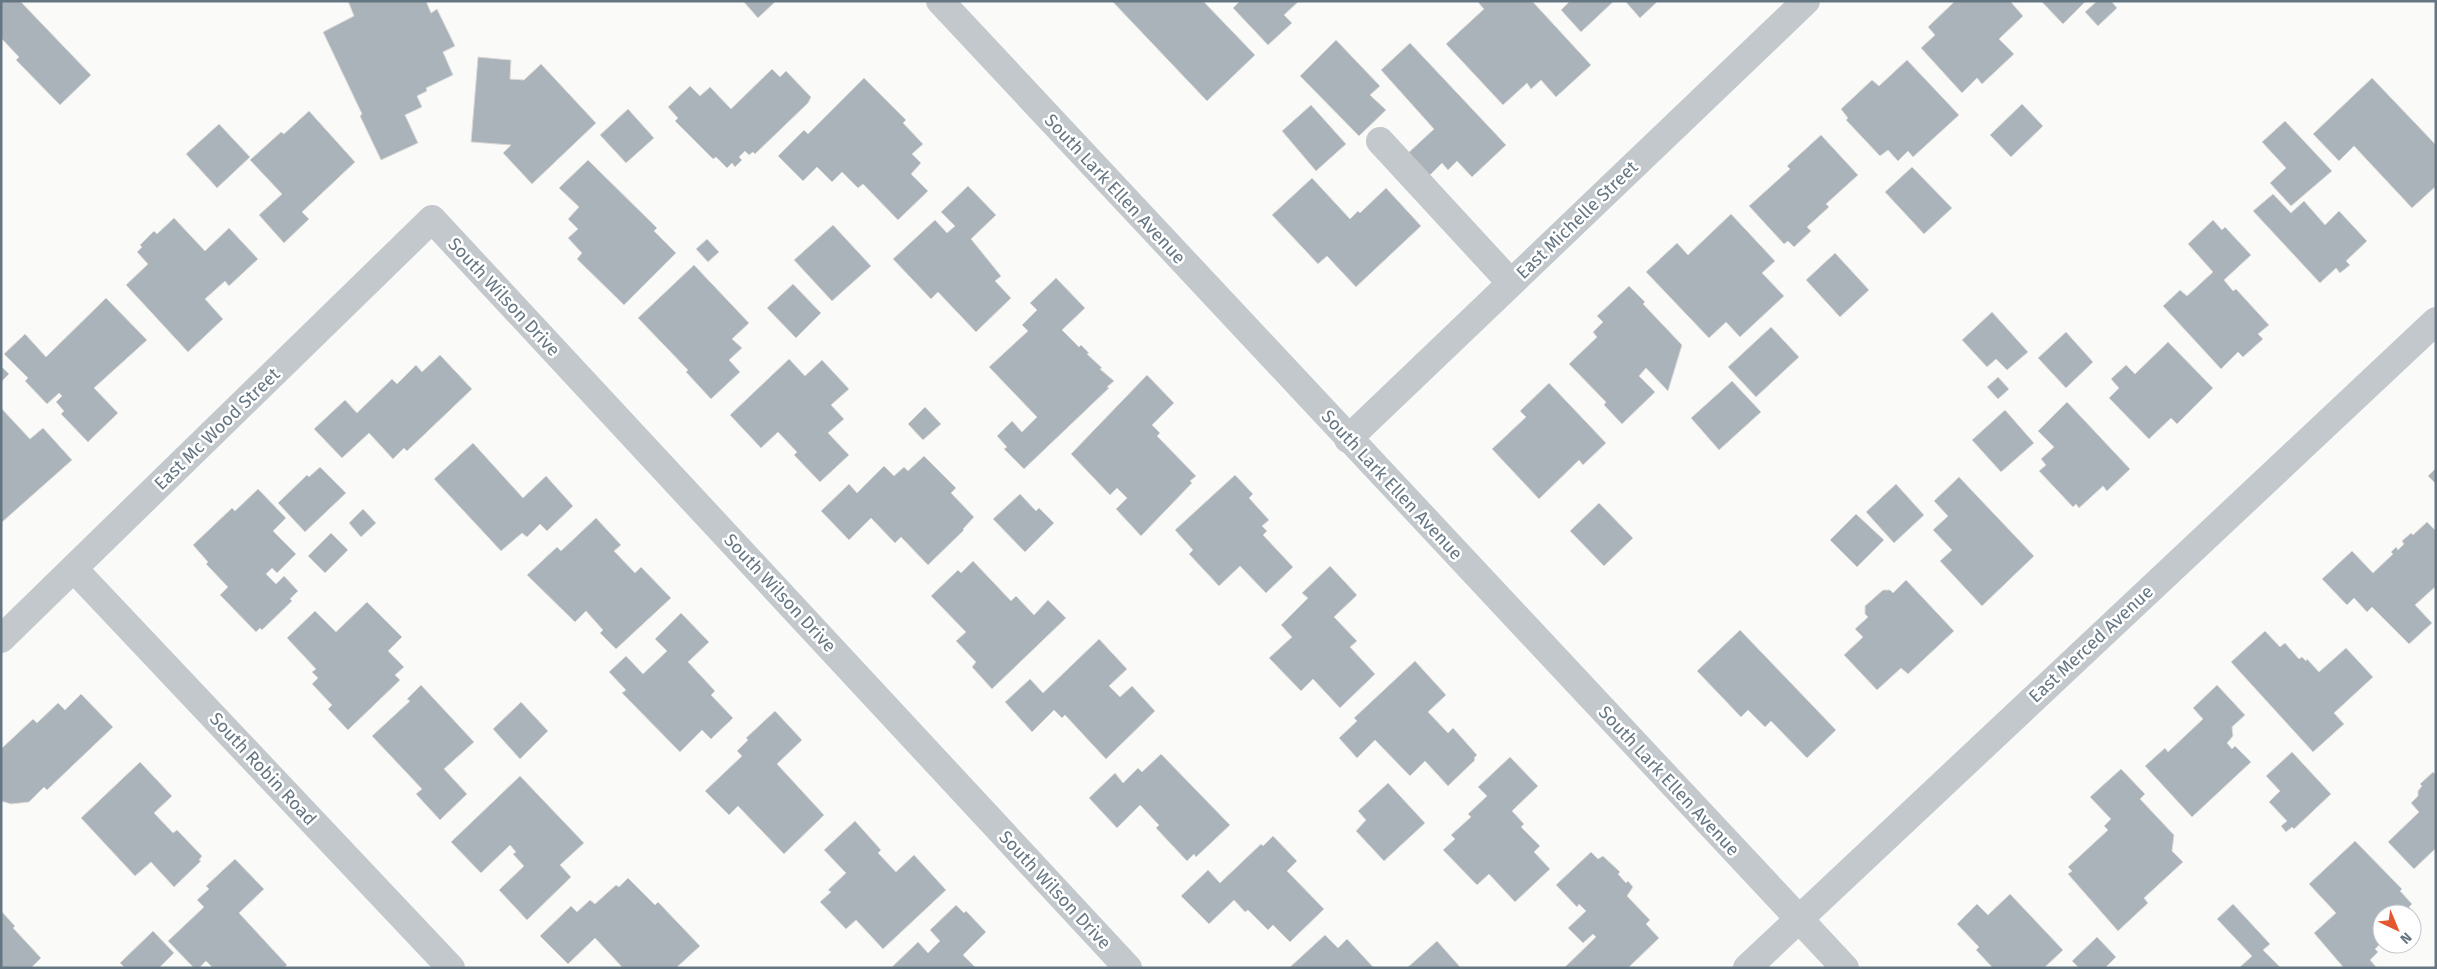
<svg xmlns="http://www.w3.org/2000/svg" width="2437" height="969" font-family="'Fira Sans',sans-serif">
  <rect width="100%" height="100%" fill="#fafaf8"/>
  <path fill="#aab3b9" stroke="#dcdcda" d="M1,1H20L91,75L60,105L16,60L19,57L1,38Z
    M426,1L431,13L437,9L455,46L443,52L453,75L426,88L427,91L417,96L422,107L405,115L418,143L381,160L360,116L362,114L323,32L354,16L348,1Z
    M743,1H776L758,18Z
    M1112,1H1203L1255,55L1207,101Z
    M1240,1H1299L1284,15L1292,23L1268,45L1233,8Z
    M1477,1H1532L1591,65L1556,97L1541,80L1531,89L1527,83L1503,105L1446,44L1484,9Z
    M1570,1H1614L1581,32L1561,10Z
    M1625,1H1658L1640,18Z
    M1955,1H2010L2023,16L1999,39L2014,54L1982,84L1977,78L1962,93L1921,48L1935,35L1928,27Z
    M2041,1H2086L2063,24Z
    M2097,1H2111L2117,8L2098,26L2085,12Z
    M1336,40L1380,86L1370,95L1386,110L1359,136L1300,76Z
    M1410,43L1506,145L1472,177L1457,161L1448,170L1442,163L1427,178L1406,155L1434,129L1381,70Z
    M478,57L511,60L510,79L524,80L541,64L596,123L532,184L503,153L511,145L471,142Z
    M1907,60L1959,115L1913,157L1908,151L1898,161L1888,150L1880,156L1846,120L1848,118L1841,109L1872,80L1879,86Z
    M772,69L780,77L786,71L811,97L808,103L755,154L753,152L749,155L745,151L739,157L742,160L735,167L732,163L727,168L716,157L713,159L675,121L678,118L668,107L690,86L700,96L710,87L731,109Z
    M864,78L906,120L903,123L923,144L912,154L921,163L911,174L928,191L898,220L863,184L858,188L842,172L832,182L817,167L803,181L778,156L804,130L808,134Z
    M2372,78L2436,145V186L2412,208L2354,146L2339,161L2313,134Z
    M2022,104L2043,126L2011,157L1990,135Z
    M1311,105L1346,144L1316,171L1282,131Z
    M628,109L654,138L626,163L600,135Z
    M309,111L355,162L302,212L309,219L284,243L259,215L282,194L250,160L281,132L284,134Z
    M2285,121L2332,171L2291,206L2270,183L2286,168L2262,142Z
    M219,124L250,157L217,188L186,154Z
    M1821,135L1858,175L1826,204L1829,207L1807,227L1811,231L1794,247L1788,241L1784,244L1749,206L1790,169L1787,166Z
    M588,160L657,228L654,231L676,253L624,305L577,259L582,253L568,238L578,229L568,219L579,207L559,188Z
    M1912,167L1952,208L1924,234L1885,192Z
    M1312,178L1350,219L1358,211L1360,213L1386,188L1421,226L1356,287L1327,256L1318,264L1272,215Z
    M968,186L996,215L971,239L1001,276L995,281L1011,298L976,332L938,292L931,299L893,259L935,220L947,233L955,226L941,212Z
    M2273,194L2291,213L2304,201L2325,225L2339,211L2367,241L2346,261L2350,265L2340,273L2336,268L2320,283L2253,211Z
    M1731,214L1775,261L1762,273L1784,296L1740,337L1726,322L1709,338L1646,272L1677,243L1688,255Z
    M174,218L205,251L229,228L258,259L229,286L225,281L205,299L223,319L188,352L126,285L148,264L137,252L142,247L140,245L154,231L157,234Z
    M2213,220L2222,230L2225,227L2251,255L2224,280L2233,291L2236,289L2269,325L2258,334L2263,339L2243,357L2238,352L2221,369L2163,306L2180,290L2187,296L2213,272L2188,244Z
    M833,225L871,266L832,301L794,260Z
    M707,239L719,252L708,262L696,249Z
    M1835,253L1869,290L1840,317L1806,280Z
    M694,265L749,323L732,339L742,348L729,360L740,372L711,399L686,372L688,370L638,318Z
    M1056,278L1085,308L1062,330L1079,347L1081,345L1089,353L1087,354L1102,368L1100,369L1114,381L1107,387L1109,388L1024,469L1004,449L1007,447L997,436L1012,421L1022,432L1037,417L989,367L1028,331L1022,325L1037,310L1030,303Z
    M793,284L821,313L796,338L767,308Z
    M1629,286L1645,302L1643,304L1682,345L1668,391L1646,368L1639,376L1655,392L1622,424L1604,405L1606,402L1569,364L1597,337L1593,332L1603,322L1597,316Z
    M106,298L147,340L94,388L118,413L88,442L61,414L64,411L56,402L62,396L59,393L47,404L25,381L28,378L4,354L25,334L46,357Z
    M1992,312L2028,352L2007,370L1996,359L1987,367L1962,340Z
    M1771,327L1799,357L1756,397L1728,367Z
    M2066,332L2093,362L2066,388L2038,358Z
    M2168,342L2213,388L2177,424L2171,418L2149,439L2109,398L2119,388L2111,379L2126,365L2135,374Z
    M440,355L472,389L407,451L404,448L393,459L369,433L342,458L314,429L345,400L357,413L392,379L397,384L416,365L422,372Z
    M789,359L805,376L822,360L849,389L831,405L844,419L828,433L849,455L820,482L794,455L797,452L778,432L761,448L730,415Z
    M1,366L9,374L1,382Z
    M1147,375L1174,403L1152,425L1160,433L1157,436L1196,476L1190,481L1192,483L1141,536L1116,509L1127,498L1117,488L1110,495L1071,454Z
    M1998,377L2009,389L1998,399L1987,387Z
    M1732,381L1761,412L1719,450L1691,418Z
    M1549,383L1606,443L1583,465L1579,460L1539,499L1492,449L1526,417L1520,411Z
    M2067,402L2130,469L2107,491L2103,486L2079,508L2076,504L2073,507L2039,471L2046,465L2041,459L2054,447L2038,431Z
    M925,407L941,424L923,440L908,424Z
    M1,408L30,439L43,428L72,460L1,523Z
    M2005,410L2034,443L2001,472L1972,440Z
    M473,443L523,498L546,476L573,506L547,531L540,524L527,537L522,533L501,551L434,479Z
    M924,456L956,488L951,493L974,517L963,529L964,530L928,565L901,537L895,543L871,518L849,540L821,511L849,484L857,493L884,466L894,476L904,467L908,471Z
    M320,467L346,493L305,532L278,503L307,475L309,477Z
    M2436,468V484L2428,476Z
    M1235,475L1253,494L1249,498L1269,520L1262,526L1267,531L1263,535L1293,567L1266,593L1240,566L1219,586L1189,554L1193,550L1175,530Z
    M1959,477L2034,556L1982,606L1940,561L1952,550L1933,530L1948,516L1934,501Z
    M1896,484L1924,515L1894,543L1866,512Z
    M258,489L286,518L273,531L296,554L277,573L272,568L266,574L276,584L284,576L298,591L290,599L292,601L262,630L260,628L256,632L220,595L228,587L206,564L208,562L193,545L232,508L235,511Z
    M1020,494L1036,511L1039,508L1054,523L1025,552L993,519Z
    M1599,503L1633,538L1604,566L1570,531Z
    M363,509L376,523L361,537L349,523Z
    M1856,514L1884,540L1857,567L1830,540Z
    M596,518L621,545L614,551L635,573L641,567L671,598L616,649L600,633L603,630L586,611L575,622L527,575L557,547L561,551Z
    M2427,522L2436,531V586L2415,605L2432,623L2409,644L2372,607L2367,612L2354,598L2347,605L2322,579L2352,551L2373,573L2393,554L2391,552L2396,547L2398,550L2404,544L2402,541L2411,533L2413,535Z
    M331,533L348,550L325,573L308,556Z
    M973,561L1011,601L1016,596L1034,615L1048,600L1066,618L992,689L972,667L976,662L956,641L966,632L931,596L958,570L961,573Z
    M1330,566L1357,595L1334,617L1357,641L1350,647L1375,674L1340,708L1313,679L1301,691L1269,658L1292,637L1281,625L1308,598L1302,593Z
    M1906,580L1954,631L1908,674L1901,668L1877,690L1844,655L1863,637L1855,629L1868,617L1865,614V606L1883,590H1890L1893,593Z
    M367,602L402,637L388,651L404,667L395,675L400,680L348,730L328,709L332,705L312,684L318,678L312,672L316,669L287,638L315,611L336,632Z
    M681,613L709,642L688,662L715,691L711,695L733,718L711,739L702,730L680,752L622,693L626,690L609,672L626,656L643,674L667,651L655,639Z
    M1740,630L1836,730L1807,758L1771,721L1765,727L1748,710L1741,717L1697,671Z
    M2265,631L2280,647L2285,643L2299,659L2302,657L2306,661L2307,659L2319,672L2346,648L2373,677L2334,713L2344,724L2313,752L2231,662Z
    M1099,639L1127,669L1109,686L1120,697L1132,686L1155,711L1106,759L1065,715L1062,718L1054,710L1032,732L1005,702L1030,679L1043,693Z
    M1415,661L1446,695L1428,712L1448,733L1453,728L1477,755L1474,758L1475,760L1448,786L1425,761L1410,776L1375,740L1357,758L1339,738L1357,721L1354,718Z
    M421,685L474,742L444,769L467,794L440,820L416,794L422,789L372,736L410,701L407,699Z
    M2217,685L2245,715L2232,727L2233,736L2227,743L2232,749L2235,746L2251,762L2192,817L2145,766L2165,748L2168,752L2203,719L2193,708Z
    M81,694L113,727L47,790L44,787L29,802L11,804L1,801V749L33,719L37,723L58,703L65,710Z
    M521,702L548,731L520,759L493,729Z
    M775,711L802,740L777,764L824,815L784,854L738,806L729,815L705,791L742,756L737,751L748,740L746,738Z
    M2292,752L2331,794L2294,829L2292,827L2286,832L2281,826L2287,821L2269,802L2280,791L2266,776Z
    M1161,754L1230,825L1196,857L1194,854L1187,861L1156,828L1159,825L1140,805L1117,828L1089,798L1115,773L1123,783L1138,768L1142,772Z
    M1510,757L1538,786L1512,811L1524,824L1521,827L1540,846L1534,852L1550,869L1515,902L1489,874L1477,885L1443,850L1455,839L1451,835L1471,817L1468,814L1487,796L1478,787Z
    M140,762L172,796L154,813L173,833L177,830L202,856L199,860L201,861L174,887L151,862L135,876L81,818Z
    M2121,769L2145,794L2140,799L2174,835L2172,851L2183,862L2144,898L2148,903L2118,931L2068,874L2072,871L2068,867L2108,830L2104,826L2111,819L2090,797Z
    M2433,772L2436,775V848L2414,869L2388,842L2419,812L2411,803L2418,796V791L2422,786L2420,784Z
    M520,776L584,843L560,865L571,877L527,920L499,890L524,866L513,854L516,852L510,845L481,873L451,842Z
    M1388,783L1425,823L1384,861L1356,831L1366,820L1358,811Z
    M855,821L881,850L878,853L896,872L914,855L946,890L883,949L856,920L846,929L820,902L831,892L828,890L846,873L824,850Z
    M1273,836L1297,861L1287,871L1324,909L1290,942L1273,925L1268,930L1248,910L1245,912L1234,900L1209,924L1181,896L1208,870L1220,883L1261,844L1263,846Z
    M2355,841L2402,889L2400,891L2412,904L2409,907L2414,912L2412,915L2382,914V942L2375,949L2378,952L2370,960L2377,968H2344L2314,933L2336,913L2309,884Z
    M1591,852L1598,859L1603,856L1620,872L1618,874L1626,883L1628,881L1633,887L1627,896L1650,920L1646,924L1659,938L1628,968H1564L1596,937L1593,934L1583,943L1568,928L1586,911L1579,904L1577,907L1556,885Z
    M235,859L264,889L239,913L287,965L284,968H213L206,961L199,968H194L168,941L204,907L197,900L209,889L206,886Z
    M628,878L655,905L658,902L700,946L676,968H623L595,938L568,964L540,936L571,906L577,912L590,900L595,904L616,885L619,887Z
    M2010,894L2063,950L2044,968H1993L1976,950L1979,947L1957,924L1977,904L1988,915Z
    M2233,904L2270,944L2263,950L2281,968H2239L2252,956L2217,919Z
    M956,905L964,913L966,911L986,932L963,955L976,968H891L918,942L928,953L940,941L930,930Z
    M1,911L15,926L13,928L41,958L31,968H1Z
    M153,931L174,953L159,968H125L120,963Z
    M1325,935L1338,948L1347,939L1374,968H1289Z
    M2097,937L2116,957L2105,968H2079L2072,961Z
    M1437,941L1461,968H1407Z"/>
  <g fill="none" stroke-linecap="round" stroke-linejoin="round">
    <path stroke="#c3c8cc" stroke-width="28" d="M940,1L1845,968
      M1380,141L1511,283
      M1348,439L1806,1
      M74,569L451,968
      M1,639L432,219L1128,968
      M1747,968L2436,321"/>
  </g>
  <g text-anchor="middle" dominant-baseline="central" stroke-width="5" stroke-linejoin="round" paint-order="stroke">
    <g font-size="18" fill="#657683" stroke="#fff">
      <text transform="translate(1115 189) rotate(47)">South Lark Ellen Avenue</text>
      <text transform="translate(1577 220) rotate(-44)">East Michelle Street</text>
      <text transform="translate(504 297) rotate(47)">South Wilson Drive</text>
      <text transform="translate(217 429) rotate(-44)">East Mc Wood Street</text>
      <text transform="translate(1392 485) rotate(47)">South Lark Ellen Avenue</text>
      <text transform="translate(780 593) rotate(47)">South Wilson Drive</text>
      <text transform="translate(2091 644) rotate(-43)">East Merced Avenue</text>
      <text transform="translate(263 769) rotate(47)">South Robin Road</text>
      <text transform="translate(1669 781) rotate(47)">South Lark Ellen Avenue</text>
      <text transform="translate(1055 890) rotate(47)">South Wilson Drive</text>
    </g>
  </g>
  <rect width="2437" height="969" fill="none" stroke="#657683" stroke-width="5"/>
  <g transform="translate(2397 929) rotate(136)"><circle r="24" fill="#ffffff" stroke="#c1c8cd"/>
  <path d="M0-4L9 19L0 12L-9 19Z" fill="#e4572e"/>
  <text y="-8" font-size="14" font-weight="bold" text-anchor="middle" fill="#657683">N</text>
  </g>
</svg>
